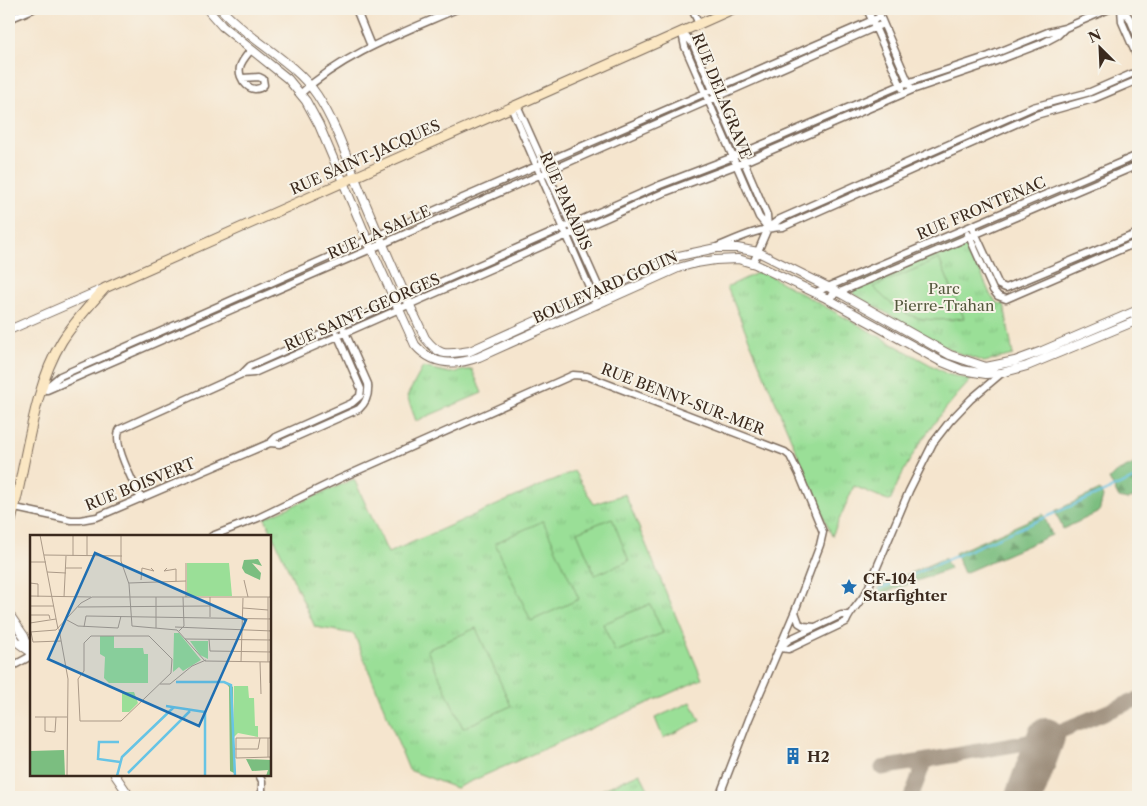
<svg xmlns="http://www.w3.org/2000/svg" width="1147" height="806" font-family="'Libre Caslon Text',serif">
  <defs>
    <pattern id="grass-tufts" width="24" height="20" patternUnits="userSpaceOnUse" patternTransform="scale(1.25)"><rect width="24" height="20" fill="#9adf97"/><path d="M3 7l-1-3M5 7V3M7 7l1-3M15 17l-1-3M17 17v-4M19 17l1-3" fill="none" stroke="#86c082"/></pattern>
    <pattern id="forest-firs" width="22" height="20" patternUnits="userSpaceOnUse" patternTransform="scale(1.25)"><rect width="22" height="20" fill="#7bbe80"/><path d="M5 1l3.5 6h-7zM16 11l3.5 6h-7z" fill="#669b68"/></pattern>
  </defs>
  <rect width="100%" height="100%" fill="#f7f3e8"/>
  <filter id="ink" filterUnits="userSpaceOnUse"><feTurbulence type="fractalNoise" baseFrequency=".02" numOctaves="2"/><feDisplacementMap in="SourceGraphic" scale="10" xChannelSelector="R" yChannelSelector="G"/><feConvolveMatrix kernelMatrix="1 2 1 2 8 2 1 2 1" color-interpolation-filters="sRGB"/></filter>
  <filter id="wash" filterUnits="userSpaceOnUse"><feTurbulence type="fractalNoise" baseFrequency=".0096" numOctaves="4" result="noise"/><feDisplacementMap in="SourceGraphic" scale="20" xChannelSelector="R" yChannelSelector="G"/><feGaussianBlur stdDeviation="1.12" result="paint"/><feColorMatrix in="noise" values="0 0 0 0 0 0 0 0 0 0 0 0 0 0 0 0 0 1.4 0 .05"/><feComposite in="paint" operator="in"/></filter>
  <g filter="url(#wash)">
    <rect width="100%" height="100%" fill="#f5e5ce"/>
    <path fill="url(#grass-tufts)" stroke="#6a845a" d="M966,240L991,296L997,303L1004,304L1013,355L984,362L953,351L853,294L854,284Z
      M761,271L947,374L971,380C936,417 909,454 890,501L854,486L832,536L727,287Z
      M423,367L450,373L472,369L482,393L416,421L407,396Z
      M574,471L594,504L625,494L702,679L456,788L409,770L354,634L315,627L265,518L354,479L388,553Z
      M640,773L652,797H586Z"/>
    <path fill="url(#forest-firs)" stroke="#5b744f" d="M1138,462V496L1127,500L1119,498L1109,479L1115,473Z
      M1100,490L1103,497L1099,512L1063,529L1055,511Z
      M1043,514L1052,535L964,573L955,553Z
      M945,558L950,569L881,594L878,587Z"/>
    <path fill="#9adf97" stroke="#6a845a" d="M939,259L964,318C917,323 906,319 873,287Z
      M612,518L629,561L595,575L577,532Z
      M543,521L579,599L531,621L495,543Z
      M650,604L663,633L615,652L603,624Z
      M476,628L511,706L463,728L427,650Z
      M691,702L700,721L663,738L655,718Z"/>
    <g fill="none" stroke-linecap="round" stroke-linejoin="round">
      <path stroke="#67c4e5" stroke-width="2" d="M880,589L1138,477"/>
      <path stroke="#988876" stroke-width="15" d="M882,768L1019,744L1046,737L1138,699
        M911,797L924,763L933,759"/>
      <path stroke="#988876" stroke-width="38" d="M1024,797L1046,737"/>
    </g>
  </g>
  <g filter="url(#ink)">
    <g fill="none" stroke-linecap="round" stroke-linejoin="round">
      <g stroke="#7c6b5c" stroke-width="9">
        <path id="minor" d="M356,9L371,46
          M692,9L699,24
          M867,9L902,88
          M877,9L910,86
          M1121,9L1122,22L1138,59
          M1123,9L1130,19L1138,38
          M9,19L33,9
          M682,31L693,44L767,215L768,228L753,263
          M682,33L685,47L759,217L768,228
          M242,78L259,77L263,79L264,85C252,97 237,79 240,67C242,60 247,55 251,50
          M300,94C345,53 402,33 457,9
          M517,105L605,301
          M511,107L597,305
          M972,226L999,285L1006,288L1138,233
          M769,227L780,219L1033,107L1090,92L1138,71
          M968,234L993,290L998,296L1006,299L1138,242
          M717,247C739,238 759,228 783,227L1036,115L1093,99L1138,80
          M816,292L1138,155
          M826,298L1138,165
          M242,374L254,373L663,193L737,165L912,90L991,63L1043,43L1058,35L1064,29
          M47,390L371,249L883,24
          M41,392L60,376L458,200L880,17
          M270,443L280,444L359,409C367,402 369,394 368,384L344,330
          M141,499C134,483 111,442 120,429L242,374L250,366L660,185L733,157L901,85L989,56L1048,32L1065,28L1109,9
          M15,508L71,520H80L97,517L270,443L276,437L352,403L360,396L361,389L337,334
          M212,536L258,518L339,479L573,375L587,376L785,452L790,456L799,474L823,532L820,545L795,611L749,719L719,797
          M795,612L799,623L804,626L814,627
          M780,647L790,639L841,615H848
          M779,648L789,649L846,622C850,611 861,602 867,591L909,491L933,443L950,421L971,399L1003,372
          M9,668L31,656
          M259,775L262,781V797"/>
      </g>
      <g stroke="#7c6b5c" stroke-width="10">
        <path id="tertiary" d="M207,9L222,26L288,79L306,101L319,125L368,241L415,345C433,366 455,366 479,357L678,268L696,263L715,260L738,259L755,264L826,298L940,361L962,370L986,374L1001,373L1027,366L1138,320
          M221,9C250,41 292,59 317,95C337,125 348,162 362,195C382,243 403,291 425,338C441,358 446,354 470,351L679,256L716,248H737L758,252L838,292L950,355L986,367L1015,361L1042,351L1138,310
          M9,330L103,289
          M9,614L24,636L31,654
          M9,630L17,642L28,650
          M115,775L130,797"/>
      </g>
      <g stroke="#7c6b5c" stroke-width="11">
        <path id="secondary" d="M9,528C26,471 31,391 62,341C74,322 90,305 105,288L733,9"/>
      </g>
      <use href="#minor" stroke="#fff" stroke-width="6"/>
      <use href="#tertiary" stroke="#fff" stroke-width="8"/>
      <use href="#secondary" stroke="#fbe7c3" stroke-width="9"/>
    </g>
  </g>
  <defs>
    <g id="sight-bare" transform="scale(1.35)"><path d="M0-6L1.8-2.2L6-1.7L2.9 1.2L3.7 5.4L0 3.3L-3.7 5.4L-2.9 1.2L-6-1.7L-1.8-2.2Z" fill="#1f6fb2" stroke="#f7f3e8" stroke-width="2.5" paint-order="stroke"/></g>
    <g id="building-bare" transform="scale(1.35)"><path d="M-4-6H4V6H1V3H-1V6H-4ZM-2.5-4.3h1.7v1.8h-1.7ZM.8-4.3h1.7v1.8H.8ZM-2.5-1h1.7V.8h-1.7ZM.8-1h1.7V.8H.8Z" fill="#1f6fb2" stroke="#f7f3e8" stroke-width="2.5" paint-order="stroke"/></g>
  </defs>
  <g fill-rule="evenodd">
    <use href="#sight-bare" x="849" y="587"/>
    <use href="#building-bare" x="793" y="756"/>
  </g>
  <g text-anchor="middle" dominant-baseline="central" stroke-width="4" stroke-linejoin="round" paint-order="stroke">
    <g font-size="15" fill="#3b2a1e" stroke="#f7f3e8">
      <text transform="translate(722 96) rotate(68)">RUE DELAGRAVE</text>
      <text transform="translate(365 157) rotate(-24)">RUE SAINT-JACQUES</text>
      <text transform="translate(566 201) rotate(66)">RUE PARADIS</text>
      <text transform="translate(981 208) rotate(-23)">RUE FRONTENAC</text>
      <text transform="translate(379 232) rotate(-24)">RUE LA SALLE</text>
      <text transform="translate(605 287) rotate(-24)">BOULEVARD GOUIN</text>
      <text transform="translate(362 312) rotate(-24)">RUE SAINT-GEORGES</text>
      <text transform="translate(683 399) rotate(21)">RUE BENNY-SUR-MER</text>
      <text transform="translate(140 484) rotate(-22)">RUE BOISVERT</text>
    </g>
    <g font-size="15" fill="#53573c" stroke="#f7f3e8">
      <text x="944" y="288">Parc<tspan x="944" dy="17">Pierre-Trahan</tspan></text>
    </g>
    <g font-size="15" font-weight="bold" fill="#3b2a1e" stroke="#f7f3e8" text-anchor="start">
      <text x="863" y="578">CF-104<tspan x="863" dy="17">Starfighter</tspan></text>
      <text x="807" y="756">H2</text>
    </g>
  </g>
  <g transform="translate(30 535)">
    <rect width="241" height="241" fill="#f5e5ce"/>
    <path d="M144,98H149L171,125L153,136L149,132L143,137ZM70,101H84V113H113L114,119H118V148H79L74,143L75,122L70,119ZM160,106H178V124L170,120ZM204,151H218L219,163H224L225,191H228V202L208,198L204,202ZM92,157H104L108,168L99,177H92Z" fill="#9adf97"/>
    <path d="M228,24L232,31L222,28L231,38L230,45L215,38L212,33L214,25ZM194,146L203,152L204,238L200,236L199,152ZM34,215L35,241H0V216ZM216,224L241,225V241H236L238,235L222,236Z" fill="#7bbe80"/>
    <path d="M157,28H199L202,61H157Z" fill="#9adf97"/>
    <path d="M206,153H215V170H206Z" fill="#9adf97"/>
    <path fill="none" stroke="#67c4e5" stroke-width="2.5" d="M146,147H194L201,150L205,241M136,171L175,177M89,207H69L68,224L90,227M98,238L160,176M87,241L92,222L144,172M175,241V176"/>
    <path fill="none" stroke="#ab9a88" stroke-width="1" d="M10,0L28,94M91,0V26L99,49L102,91L147,95L175,126L242,127M14,20L92,21M43,21V0M57,21V0M0,27H16M35,33H52M137,33L134,36L146,34V46M17,37L36,38M111,45L112,33L124,36L121,33M214,45L218,62M0,48L8,49V62M99,48L156,46M0,61L61,62M34,62L36,21M156,62V28M0,71H24M48,72L180,71M213,73L238,75M0,80H19L20,84M180,82V62M37,85L48,91L88,93L91,81M0,88L26,84M54,92L56,81L242,84M145,92L242,96M126,93V62M29,94L38,144L37,241M149,96L154,91L153,62M0,97L26,95L51,68L62,62H242M1,97L3,107L31,106M61,101H119L142,124L141,138L91,186H50L48,144L54,136V108ZM155,104L242,105M179,104L180,116L242,117M211,127L213,63M230,127L231,159M238,127V62M240,148V126M130,149H140L162,131L176,125M5,182H37M15,182V196L25,197L26,182M206,203H242M206,203V223M205,214H228L230,203M238,222V203M206,223L242,222"/>
    <path fill="#1f6fb2" fill-opacity="0.15" stroke="#1f6fb2" stroke-width="2.5" d="M65,18L216,85L169,191L18,124Z"/>
    <rect width="241" height="241" fill="none" stroke="#3b2a1e" stroke-width="2.5"/>
  </g>
  <rect width="1147" height="806" fill="none" stroke="#f7f3e8" stroke-width="30"/>
  <g transform="translate(1100 48) rotate(336)" stroke="#f7f3e8" stroke-width="4" paint-order="stroke">
  <path d="M0-4L9 19L0 12L-9 19Z" fill="#3b2a1e"/>
  <text y="-8" font-size="14" font-weight="bold" text-anchor="middle" fill="#3b2a1e">N</text>
  </g>
</svg>
